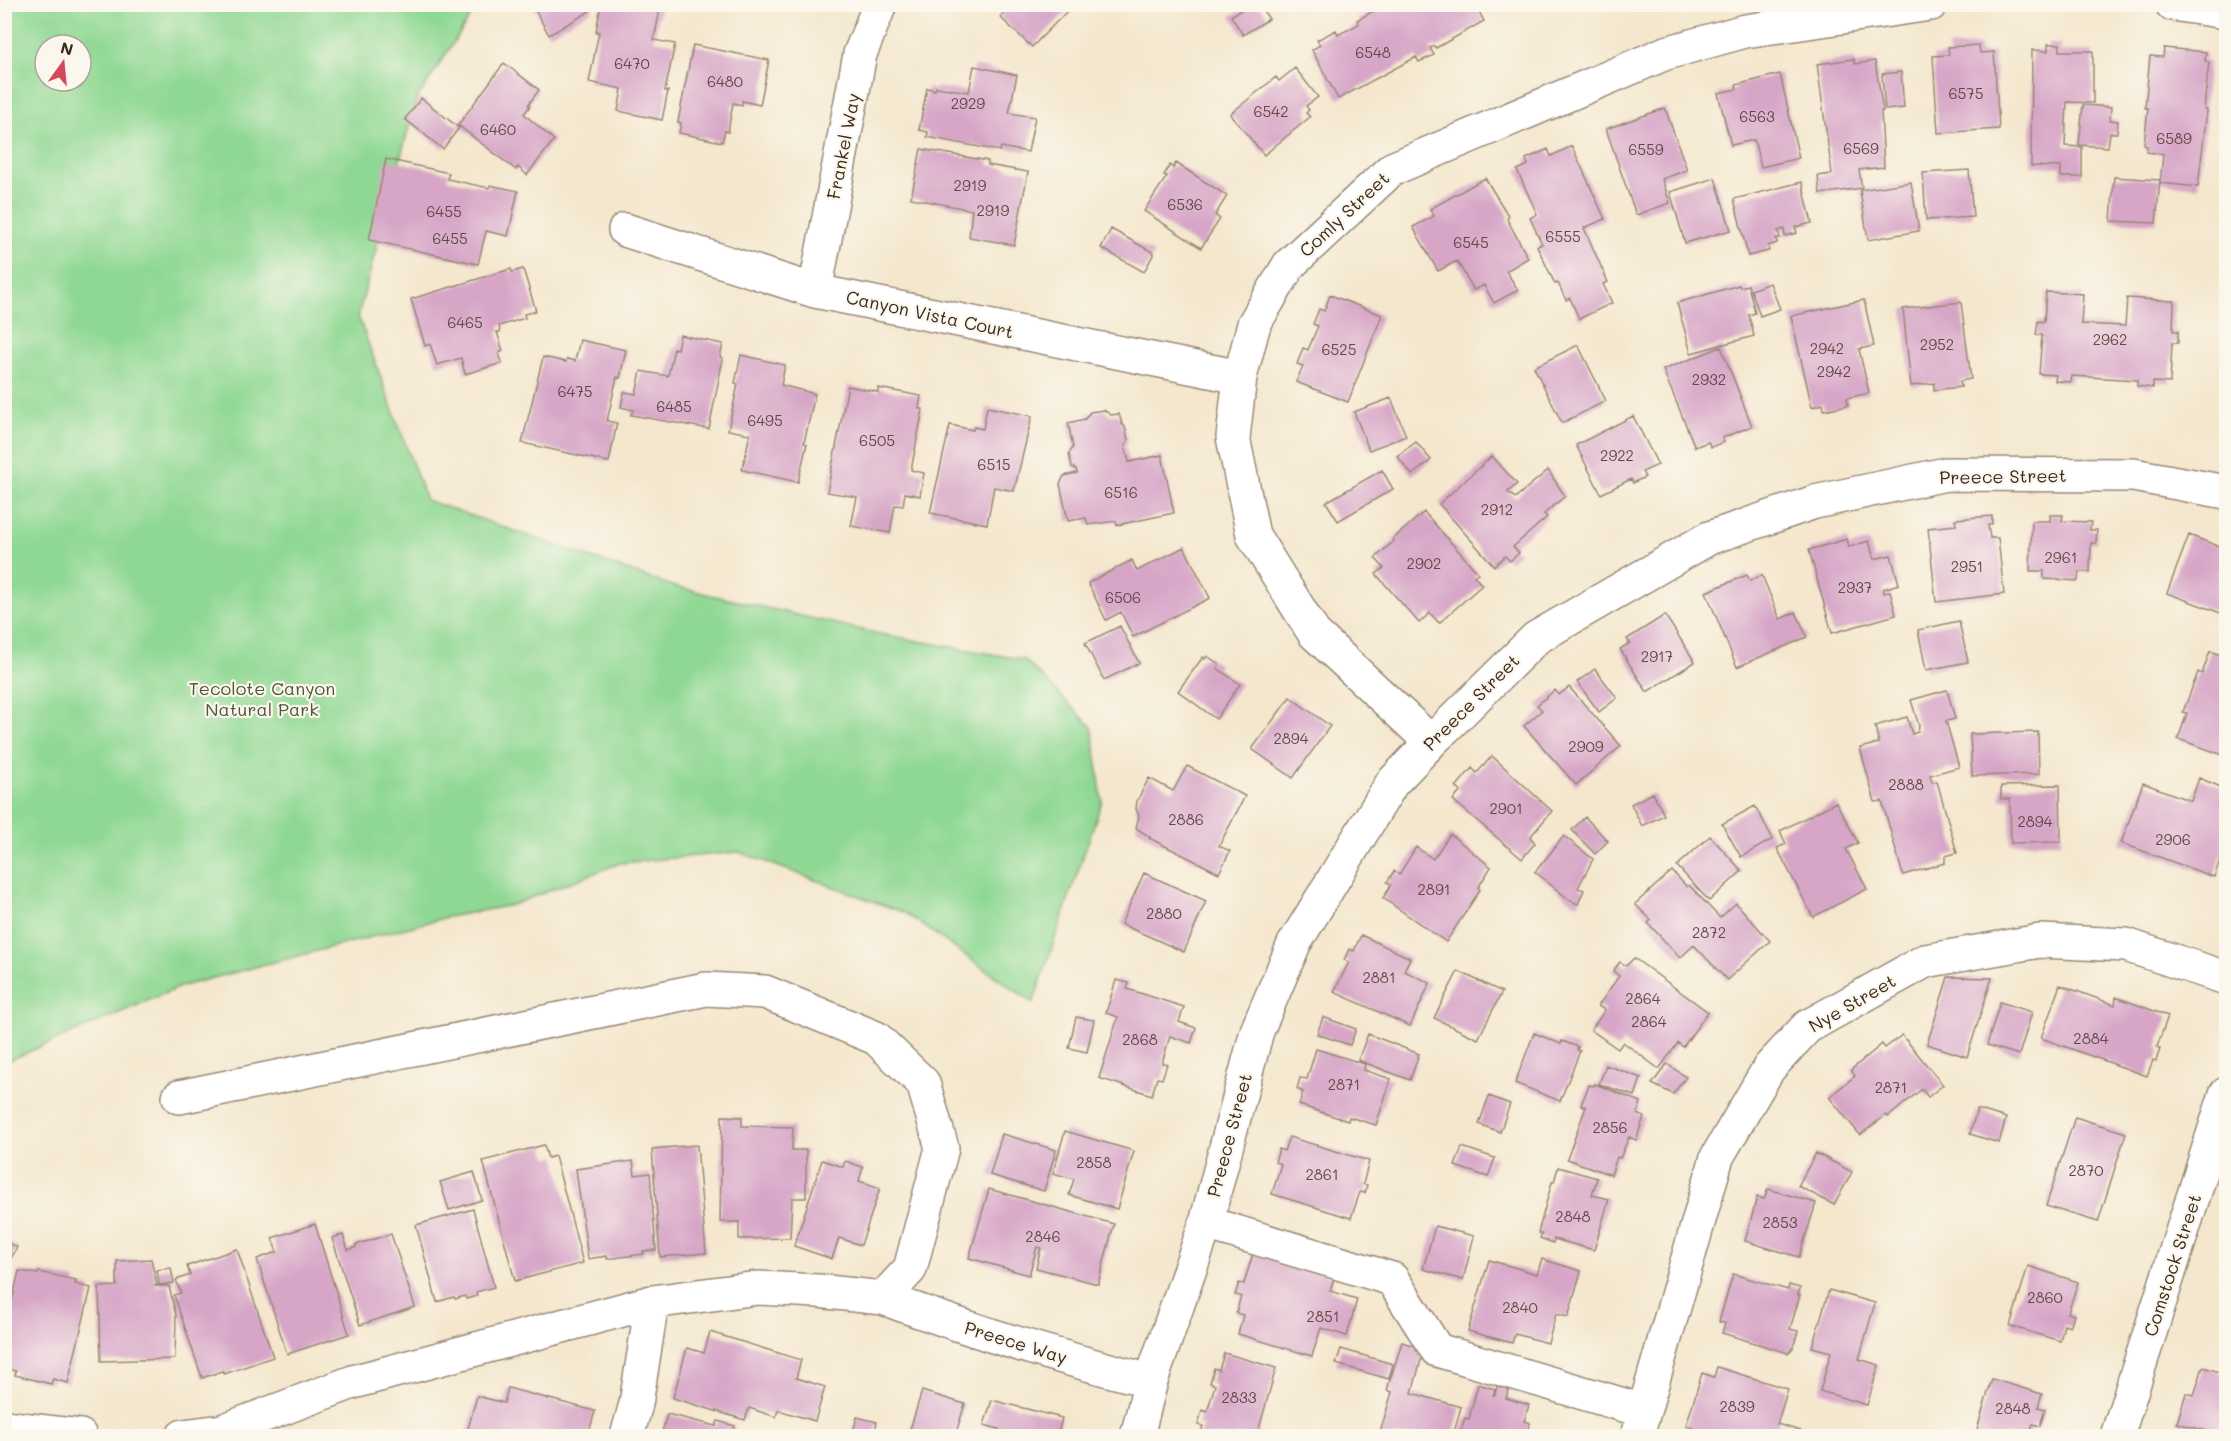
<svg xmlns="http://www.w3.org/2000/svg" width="2231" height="1441" font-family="Mali,sans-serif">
  <rect width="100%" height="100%" fill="#fbf7ec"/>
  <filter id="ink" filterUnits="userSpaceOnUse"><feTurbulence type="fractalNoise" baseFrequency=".0167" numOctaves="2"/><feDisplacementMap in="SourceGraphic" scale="12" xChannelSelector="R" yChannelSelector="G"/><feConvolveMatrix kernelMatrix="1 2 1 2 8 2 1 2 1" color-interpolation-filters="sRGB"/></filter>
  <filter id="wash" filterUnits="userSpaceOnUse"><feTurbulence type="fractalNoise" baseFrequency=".008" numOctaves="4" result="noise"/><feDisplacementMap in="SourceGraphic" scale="24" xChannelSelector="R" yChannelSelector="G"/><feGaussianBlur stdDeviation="1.35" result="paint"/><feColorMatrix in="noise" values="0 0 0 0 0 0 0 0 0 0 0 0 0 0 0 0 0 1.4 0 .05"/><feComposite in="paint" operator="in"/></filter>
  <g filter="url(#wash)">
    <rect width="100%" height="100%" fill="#f4e7ce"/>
    <path fill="#8fd893" stroke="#658158" stroke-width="1.5" fill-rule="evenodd" d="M5,5H478L416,100L358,316L426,500L672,586L879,634L1025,660L1092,727L1102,801L1033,1003L905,913L739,852L620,863L512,905L448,917L182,986L5,1062ZM45,45H81V81H45Z"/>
    <g id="blocks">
      <path fill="#d7a6c7" d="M532,4H589L592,10L549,35Z
        M601,4H661L654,40L675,44L665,91H668L662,120L618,111L622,89L589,82L599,32H596Z
        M1012,4H1074L1032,47L1000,17Z
        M1401,4H1475L1484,21L1436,48L1434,46L1430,48L1434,55L1419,62L1416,57L1338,99L1312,50L1320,45L1317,40L1336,30L1338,35L1359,24L1357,20L1385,5L1389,11Z
        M1249,5H1259L1269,19L1243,35L1231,16Z
        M2048,44H2060V51H2093V103L2067,102L2065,146L2082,147V177H2061V167L2031,166L2032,50L2048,51Z
        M693,45L769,60L760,105L742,101V105L733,103L728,132L725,131L722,142L679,133L681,123L678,122Z
        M1979,45L1980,53L1994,52L1999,129L1938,133L1933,56L1949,55L1948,47Z
        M2164,48L2206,52L2205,61L2209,62L2204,109L2207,110L2198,187L2160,183L2163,154L2146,152L2147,146L2144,145L2148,108H2145L2150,56L2163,57Z
        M1854,59L1855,64L1875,61L1883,111H1881L1884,167L1859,170L1862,188L1820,194L1818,176L1832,174L1817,64Z
        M504,63L539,90L528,105L530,106L524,114L554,140L527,175L518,167L516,170L458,125Z
        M974,66L1017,75L1009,113L1035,117L1028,152L1001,147L1000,151L927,137L928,132L919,130L927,88L935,90L936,87L969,92Z
        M1295,68L1318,97L1306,106L1309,110L1306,113L1310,117L1264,155L1230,114L1276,77L1279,81Z
        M1901,72L1904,108L1885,110L1882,74Z
        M1780,74L1799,158L1761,167L1754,140L1731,145L1718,93L1737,89L1736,85Z
        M421,98L459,128L443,149L405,119Z
        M2083,105L2111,107L2110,120L2118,121L2117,133H2110L2108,147L2079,145Z
        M1665,108L1687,170L1662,179L1670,203L1636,215L1606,129Z
        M1572,146L1605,219L1584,228L1608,282L1603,284L1612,303L1579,319L1570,298L1566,300L1558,283L1555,284L1537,246L1542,244L1530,218L1537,214L1517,170L1528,165L1526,159L1548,149L1551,156Z
        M921,149L988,161V165L1028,172L1014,245L969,237L972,210L911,198Z
        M386,159L449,173L447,179L489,188L490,185L518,191L508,236L486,231L478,264L369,240Z
        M1176,163L1227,196L1215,215L1220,219L1201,248L1144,211L1167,176L1164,175L1170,165L1173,168Z
        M1969,170L1973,217L1926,220L1923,173Z
        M2114,177L2160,180L2156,223L2111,221Z
        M1485,178L1509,217L1507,219L1528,258L1506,271L1518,290L1494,303L1484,285L1474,290L1457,261L1438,271L1413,227L1434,216L1430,209Z
        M1715,178L1731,230L1685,243L1670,192Z
        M1802,182L1812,223L1795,227L1797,233L1785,236L1784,229L1778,231L1780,238H1776L1777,243L1768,246L1769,251L1748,256L1734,199Z
        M1911,182L1919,231L1868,240L1860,190Z
        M1111,229L1154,253L1144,272L1101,248Z
        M511,269L512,272L523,269L536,311L524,314L525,318L499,326L500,332H497L503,351L499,353L502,363L465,374L461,358L437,365L430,344L425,346L411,299Z
        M1770,283L1780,309L1760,316L1751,290Z
        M1739,285L1740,287L1748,285L1755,313L1749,315L1754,336L1691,353L1677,303Z
        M2046,292L2083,294L2081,324L2125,326L2127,298L2174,301L2173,331H2178V343H2172L2170,383L2153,382V388L2137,386V380L2072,376L2071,382L2055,381L2056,375L2039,374L2042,335H2036L2038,321L2044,322Z
        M1330,295L1382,315L1348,402L1296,382L1303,366L1297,364L1303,348L1308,350L1318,326L1313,324L1319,309L1324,311Z
        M1864,300L1874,346L1859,349L1869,393L1847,398L1848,405L1824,410L1823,404L1812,407L1791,316Z
        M1961,302L1971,379L1960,381L1961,387L1934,390V383L1911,386L1903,309Z
        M680,335L723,344L720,357L723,358L709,429L631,415L633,410L621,407L624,392L636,394L641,371L668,376L674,348L677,349Z
        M580,340L626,350L620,378L617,377L607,421L617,423L609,462L522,443L543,357L566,362L567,359L575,361Z
        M1578,345L1606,401L1562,423L1534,367Z
        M1721,347L1752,426L1722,438L1724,442L1711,447L1708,442L1695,447L1663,370Z
        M741,355L785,365L781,385L815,394L804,443L807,444L798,482L742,470L750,434L728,430L738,384L735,383Z
        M848,386L878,392V388L921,396L919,409H923L911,470L924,473L920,496L905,493L903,506L895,505L890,533L851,526L857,497L827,492Z
        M1391,398L1406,436L1369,450L1354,412Z
        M987,407L1032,416L1014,491L994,487L987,524L930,513L950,425L973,430L974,427L983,429Z
        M1104,410L1111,415L1119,414L1122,424L1125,427L1128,440L1125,446L1129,462L1162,455L1174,513L1117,525L1116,521L1088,525L1086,518L1068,521L1060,484L1064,476L1077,473L1076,469L1072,467L1069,454L1073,447L1068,423L1085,419L1090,412Z
        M1633,416L1658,465L1642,472L1645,477L1633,483L1631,479L1601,494L1576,445Z
        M1416,442L1431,460L1412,475L1397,456Z
        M1492,456L1517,484L1508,492L1515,498L1548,470L1565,496L1544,514L1547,517L1513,547L1519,553L1510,561L1505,556L1494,566L1439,504Z
        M1382,470L1393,489L1338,521L1326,502Z
        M1424,512L1478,573L1474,576L1482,585L1439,623L1430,613L1419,623L1376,574L1384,568L1375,558L1394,541L1393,539Z
        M2050,515H2063L2062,521L2091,522L2090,530H2097L2096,543H2091L2090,572H2079L2078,581L2044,579V571H2030L2032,521H2050Z
        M1992,516V524L1988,525L1990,538H1998L2004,594L1936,602L1928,528L1956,525L1955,519Z
        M2189,535L2226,549V556L2219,574L2226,577V615L2167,593Z
        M1847,539L1849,547L1869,541L1874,559L1891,555L1899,584L1883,589L1884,593L1890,591L1896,615L1832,633L1809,550Z
        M1184,547L1210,598L1133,637L1121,612L1106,620L1088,583L1132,560L1137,571Z
        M1747,575L1750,581L1762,575L1780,619L1796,612L1807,637L1737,667L1706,592Z
        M1665,615L1695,662L1647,692L1620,649L1630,643L1627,639Z
        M1959,621L1968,662L1926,670L1918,630Z
        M1120,626L1139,663L1104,680L1085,643Z
        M2210,651L2226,657V756L2178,739L2187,713L2183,712L2198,672L2202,674Z
        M1207,656L1219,664L1217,668L1240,684L1216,719L1178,691L1203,657L1205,659Z
        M1595,669L1617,698L1599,712L1577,682Z
        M1569,687L1621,746L1576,785L1524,726L1542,710L1537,705L1555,690L1559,695Z
        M1947,690L1955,719L1946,721L1959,767L1930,775L1932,782L1937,781L1957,853L1945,856V863L1903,875L1882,801L1875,802L1860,748L1879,743L1875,726L1907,717L1912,734L1918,732L1919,726L1911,700Z
        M1290,697L1330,726L1293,778L1252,749Z
        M2038,732L2039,774L1972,776L1970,734Z
        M1492,756L1552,811L1530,837L1535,843L1522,859L1453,800L1461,791L1456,787L1472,768L1477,773Z
        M1187,766L1245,796L1219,846L1230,851L1219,873L1149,838L1150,837L1136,828L1139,816L1136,809L1137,801L1149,778L1173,791Z
        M2199,778L2226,789V847L2225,846L2214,877L2121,843L2143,783L2191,801Z
        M2060,785L2061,842L2011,843L2010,799H2001V786Z
        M1653,793L1664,815L1642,826L1631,804Z
        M1836,802L1858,843L1846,849L1867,889L1813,917L1777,848L1786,844L1780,831Z
        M1755,806L1773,839L1741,857L1722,824Z
        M1585,817L1608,841L1595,854L1572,830Z
        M1450,834L1491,867L1478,888L1480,890L1446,942L1383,898L1391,885L1387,882L1394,871L1399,875L1416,847L1433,859Z
        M1564,836L1593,859L1578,888L1584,890L1578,904L1571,901L1535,872Z
        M1710,836L1742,871L1709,901L1677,866Z
        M1672,871L1687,887L1689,885L1720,918L1736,903L1770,941L1727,980L1694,945L1680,958L1648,923L1651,920L1635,904Z
        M1144,873L1206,901L1184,952L1121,924Z
        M1361,935L1410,958L1404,971L1430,983L1410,1026L1334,992L1349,962L1344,960L1349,949L1354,951Z
        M1634,958L1708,1012L1683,1047L1678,1043L1659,1069L1623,1042L1618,1049L1591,1030L1605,1010L1598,1006L1619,976L1613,971L1620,962L1626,966Z
        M1458,971L1502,992L1478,1039L1434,1018Z
        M1948,977L1992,978L1967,1057L1927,1044Z
        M1116,980L1129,983L1127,989L1184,1007L1179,1022L1196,1028L1191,1043L1170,1036L1162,1063L1167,1064L1162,1079L1157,1078L1152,1095L1099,1078L1118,1017L1106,1013Z
        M2060,985L2115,1005L2116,997L2168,1016L2157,1047L2160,1049L2156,1061L2153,1060L2147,1076L2041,1038Z
        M2000,1002L2032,1012L2019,1055L1987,1045Z
        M1076,1017L1094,1020L1087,1052L1069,1048Z
        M1323,1017L1356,1029L1350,1045L1317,1034Z
        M1534,1033L1561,1044L1562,1041L1578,1047L1577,1050L1580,1051L1560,1101L1515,1083Z
        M1368,1034L1419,1054L1410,1080L1358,1060Z
        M1902,1035L1943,1085L1928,1097L1922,1089L1888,1117L1886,1115L1860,1135L1829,1097L1855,1076L1851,1070L1882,1044L1885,1048Z
        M1316,1049L1365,1064L1364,1070L1391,1079L1376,1125L1349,1117L1348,1121L1299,1105L1303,1092L1297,1089L1300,1078L1307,1079Z
        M1667,1064L1686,1077L1673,1094L1652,1084Z
        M1606,1065L1641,1078L1635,1096L1599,1084Z
        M1595,1084L1641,1102L1637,1114L1644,1117L1636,1140L1629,1137L1620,1158L1617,1157L1611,1175L1567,1159L1586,1107L1581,1105L1589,1085L1594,1086Z
        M1489,1096L1510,1104L1500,1132L1479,1124Z
        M1977,1109L2006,1118L1999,1143L1970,1134Z
        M722,1116L742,1117V1126L793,1127L792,1150H806V1198H792L790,1238L739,1239V1222H720Z
        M2075,1117L2126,1133L2098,1222L2046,1206Z
        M1065,1131L1134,1151L1117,1209L1069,1195L1074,1179L1053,1173Z
        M1002,1134L1056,1150L1044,1191L990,1175Z
        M1289,1137L1369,1161L1363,1184L1367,1185L1365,1193L1360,1192L1351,1218L1272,1194L1281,1164L1275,1162L1279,1149L1284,1151Z
        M544,1145L548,1158L555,1156L583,1263L515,1281L483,1161Z
        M697,1145L706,1253L660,1257L652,1149Z
        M1462,1147L1495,1158L1488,1177L1455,1166Z
        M1816,1153L1852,1172L1834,1205L1798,1186Z
        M822,1160L843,1167L845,1161L863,1167L859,1181L880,1188L861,1245L839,1238L832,1259L794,1246Z
        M633,1161L635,1175L650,1173L656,1250L643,1251L644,1254L607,1259V1256L588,1259L576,1169Z
        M1558,1167L1597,1178L1592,1195L1609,1199L1594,1250L1554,1239L1553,1243L1540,1238L1542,1234L1538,1233L1552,1182H1554Z
        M474,1172L482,1200L449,1210L440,1182Z
        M989,1189L1114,1224L1098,1284L1036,1268L1041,1248L1037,1247L1029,1275L969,1258Z
        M1768,1189L1816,1203L1799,1257L1745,1241L1757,1197L1764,1199Z
        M473,1209L494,1287L476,1292L477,1296L466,1299L465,1296L455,1299L454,1297L437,1302L416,1225Z
        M315,1224L349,1334L287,1354L257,1259L277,1252L272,1238Z
        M1435,1226L1474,1236L1463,1280L1423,1269Z
        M391,1234L415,1307L360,1325L332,1238L343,1235L348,1250L356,1247L355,1245Z
        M4,1241L17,1247L4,1272Z
        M237,1249L273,1357L224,1374L222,1371L202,1378L174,1295L181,1293L176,1280L190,1275L187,1266Z
        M1253,1253L1334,1277L1330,1291L1357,1299L1347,1336L1321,1328L1312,1356L1238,1334L1243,1315L1236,1313L1241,1296L1235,1295L1239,1283L1244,1284Z
        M151,1259L157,1285L154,1286H169L176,1315L175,1359L101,1361L99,1287L117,1286V1261Z
        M1542,1259L1581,1271L1568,1317L1556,1314L1548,1343L1515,1334L1512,1343L1468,1331L1489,1260L1537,1274Z
        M2028,1266L2078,1282L2068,1313L2074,1315L2070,1327L2064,1325L2060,1341L2010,1326Z
        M171,1268L174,1283L159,1285L157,1270Z
        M19,1271L38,1274L39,1272L76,1280L75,1284L91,1288L68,1383L53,1379L51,1384L15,1375L16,1371L4,1368V1335Z
        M1733,1274L1788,1290L1789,1285L1800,1288L1798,1295H1800L1790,1329L1798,1331L1793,1348L1788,1353L1722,1333L1725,1323L1719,1322Z
        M1829,1290L1875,1303L1859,1359L1879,1365L1867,1405L1820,1391L1831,1352L1812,1347Z
        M710,1332L801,1360L796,1378L825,1387L815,1421L778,1410L776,1417L749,1408L745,1420L673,1398L687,1348L704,1353Z
        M1402,1342L1424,1349L1412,1393L1461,1407L1453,1436H1379L1392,1392L1387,1390Z
        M1341,1349L1393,1364L1389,1379L1336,1364Z
        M1224,1353L1276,1368L1257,1436H1200L1203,1426L1198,1425L1202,1410L1207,1412L1215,1385L1210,1383L1214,1368L1219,1370Z
        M1717,1367L1788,1389L1777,1424L1801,1431L1799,1436H1691L1693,1428L1686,1426L1702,1373L1714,1377Z
        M2203,1367L2226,1374V1436L2177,1423L2186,1393L2194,1395Z
        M1992,1379L2042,1394L2038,1407L2045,1409L2040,1426L2033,1424L2029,1436H1975Z
        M1498,1382L1510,1386L1506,1398L1529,1405L1524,1421L1530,1423L1526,1436H1463L1464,1433L1461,1431L1465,1418L1469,1419L1478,1384L1495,1389L1493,1395H1495Z
        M508,1388L595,1411L588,1436H466L477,1396L504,1403Z
        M922,1391L965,1404L955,1436H908Z
        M992,1400L1062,1418L1057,1436H997L999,1429L984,1425Z
        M667,1414L716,1426L718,1421L735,1426L734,1430L755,1436H661Z
        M857,1417L877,1422L873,1436H852Z"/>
    </g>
  </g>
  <g filter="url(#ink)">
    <use href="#blocks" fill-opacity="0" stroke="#988876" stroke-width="1.5"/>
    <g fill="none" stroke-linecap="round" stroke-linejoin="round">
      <g stroke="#988876" stroke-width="36">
        <path id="minor" d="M2172,4L2226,12
          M625,230L815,291L1240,377
          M815,291L860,54L880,4
          M1431,742L1314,633L1253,535L1233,437L1240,377L1254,324L1289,265L1392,169L1666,53L1745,31L1931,4
          M179,1097L706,989L765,992L876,1038L923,1083L942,1148L910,1269L883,1298L818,1291L758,1288L652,1302L353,1382L222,1431L183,1436
          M1206,1223L1392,1279L1437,1350L1644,1411
          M883,1298C970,1330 1060,1358 1151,1381
          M4,1427L80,1436
          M627,1436L636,1404L652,1302
          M1137,1436L1151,1381L1206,1223L1257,1031L1294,944L1392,783L1431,742L1536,638L1709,538L1815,502L1946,474L2133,475L2226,492
          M1637,1436L1717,1157L1769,1068L1807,1027L1925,961L2040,941L2126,945L2226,978
          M2117,1436L2226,1094"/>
      </g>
      <use href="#minor" stroke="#fff" stroke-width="33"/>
    </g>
  </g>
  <g text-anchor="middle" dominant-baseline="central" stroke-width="4.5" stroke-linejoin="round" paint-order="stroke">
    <g font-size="15" fill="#624948">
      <text x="1373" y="52">6548</text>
      <text x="632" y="63">6470</text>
      <text x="725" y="81">6480</text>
      <text x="1966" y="93">6575</text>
      <text x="968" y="103">2929</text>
      <text x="1271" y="111">6542</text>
      <text x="1757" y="116">6563</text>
      <text x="498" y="129">6460</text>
      <text x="2174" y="138">6589</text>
      <text x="1861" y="148">6569</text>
      <text x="1646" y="149">6559</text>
      <text x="970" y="185">2919</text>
      <text x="1185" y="204">6536</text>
      <text x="993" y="210">2919</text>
      <text x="444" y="211">6455</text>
      <text x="1563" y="236">6555</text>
      <text x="450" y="238">6455</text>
      <text x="1471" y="242">6545</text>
      <text x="465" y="322">6465</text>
      <text x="2110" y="339">2962</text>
      <text x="1937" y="344">2952</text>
      <text x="1827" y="348">2942</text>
      <text x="1339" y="349">6525</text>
      <text x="1834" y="371">2942</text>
      <text x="1709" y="379">2932</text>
      <text x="575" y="391">6475</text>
      <text x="674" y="406">6485</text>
      <text x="765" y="420">6495</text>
      <text x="877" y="440">6505</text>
      <text x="1617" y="455">2922</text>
      <text x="994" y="464">6515</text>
      <text x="1121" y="492">6516</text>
      <text x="1497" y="509">2912</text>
      <text x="2061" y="557">2961</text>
      <text x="1424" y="563">2902</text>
      <text x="1967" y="566">2951</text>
      <text x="1855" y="587">2937</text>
      <text x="1123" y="597">6506</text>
      <text x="1657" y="656">2917</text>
      <text x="1291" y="738">2894</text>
      <text x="1586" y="746">2909</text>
      <text x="1906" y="784">2888</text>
      <text x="1506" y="808">2901</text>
      <text x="1186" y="819">2886</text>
      <text x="2035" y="821">2894</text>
      <text x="2173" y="839">2906</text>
      <text x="1434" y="889">2891</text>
      <text x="1164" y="913">2880</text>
      <text x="1709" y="932">2872</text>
      <text x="1379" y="977">2881</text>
      <text x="1643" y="998">2864</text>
      <text x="1649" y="1021">2864</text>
      <text x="2091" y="1038">2884</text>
      <text x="1140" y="1039">2868</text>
      <text x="1344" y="1084">2871</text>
      <text x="1891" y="1087">2871</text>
      <text x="1610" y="1127">2856</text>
      <text x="1094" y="1162">2858</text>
      <text x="2086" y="1170">2870</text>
      <text x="1322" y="1174">2861</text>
      <text x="1573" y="1216">2848</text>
      <text x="1780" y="1222">2853</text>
      <text x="1043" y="1236">2846</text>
      <text x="2045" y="1297">2860</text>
      <text x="1520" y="1307">2840</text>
      <text x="1323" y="1316">2851</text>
      <text x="1239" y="1397">2833</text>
      <text x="1737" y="1406">2839</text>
      <text x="2013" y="1408">2848</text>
    </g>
    <g font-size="18" fill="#3b2a1e" stroke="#fbf7ec">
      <text transform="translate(843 146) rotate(-79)">Frankel Way</text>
      <text transform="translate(1344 214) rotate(-43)">Comly Street</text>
      <text transform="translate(930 314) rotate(12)">Canyon Vista Court</text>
      <text transform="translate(2003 476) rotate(-1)">Preece Street</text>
      <text transform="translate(1471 702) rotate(-45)">Preece Street</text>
      <text transform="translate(1852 1003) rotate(-30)">Nye Street</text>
      <text transform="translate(1229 1135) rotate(-75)">Preece Street</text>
      <text transform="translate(2172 1265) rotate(-72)">Comstock Street</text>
      <text transform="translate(1016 1342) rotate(17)">Preece Way</text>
    </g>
    <g font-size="18" fill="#50563b" stroke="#fbf7ec">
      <text x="262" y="688">Tecolote Canyon<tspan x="262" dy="21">Natural Park</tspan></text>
    </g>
  </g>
  <rect width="2231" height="1441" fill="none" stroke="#fbf7ec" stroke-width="24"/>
  <g transform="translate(63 63) rotate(15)"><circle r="28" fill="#fbf7ec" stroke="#aea59a" stroke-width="1.5"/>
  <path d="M0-4.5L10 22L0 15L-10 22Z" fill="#d1495b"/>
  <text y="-9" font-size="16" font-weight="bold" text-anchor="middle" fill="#3b2a1e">N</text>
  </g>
</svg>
